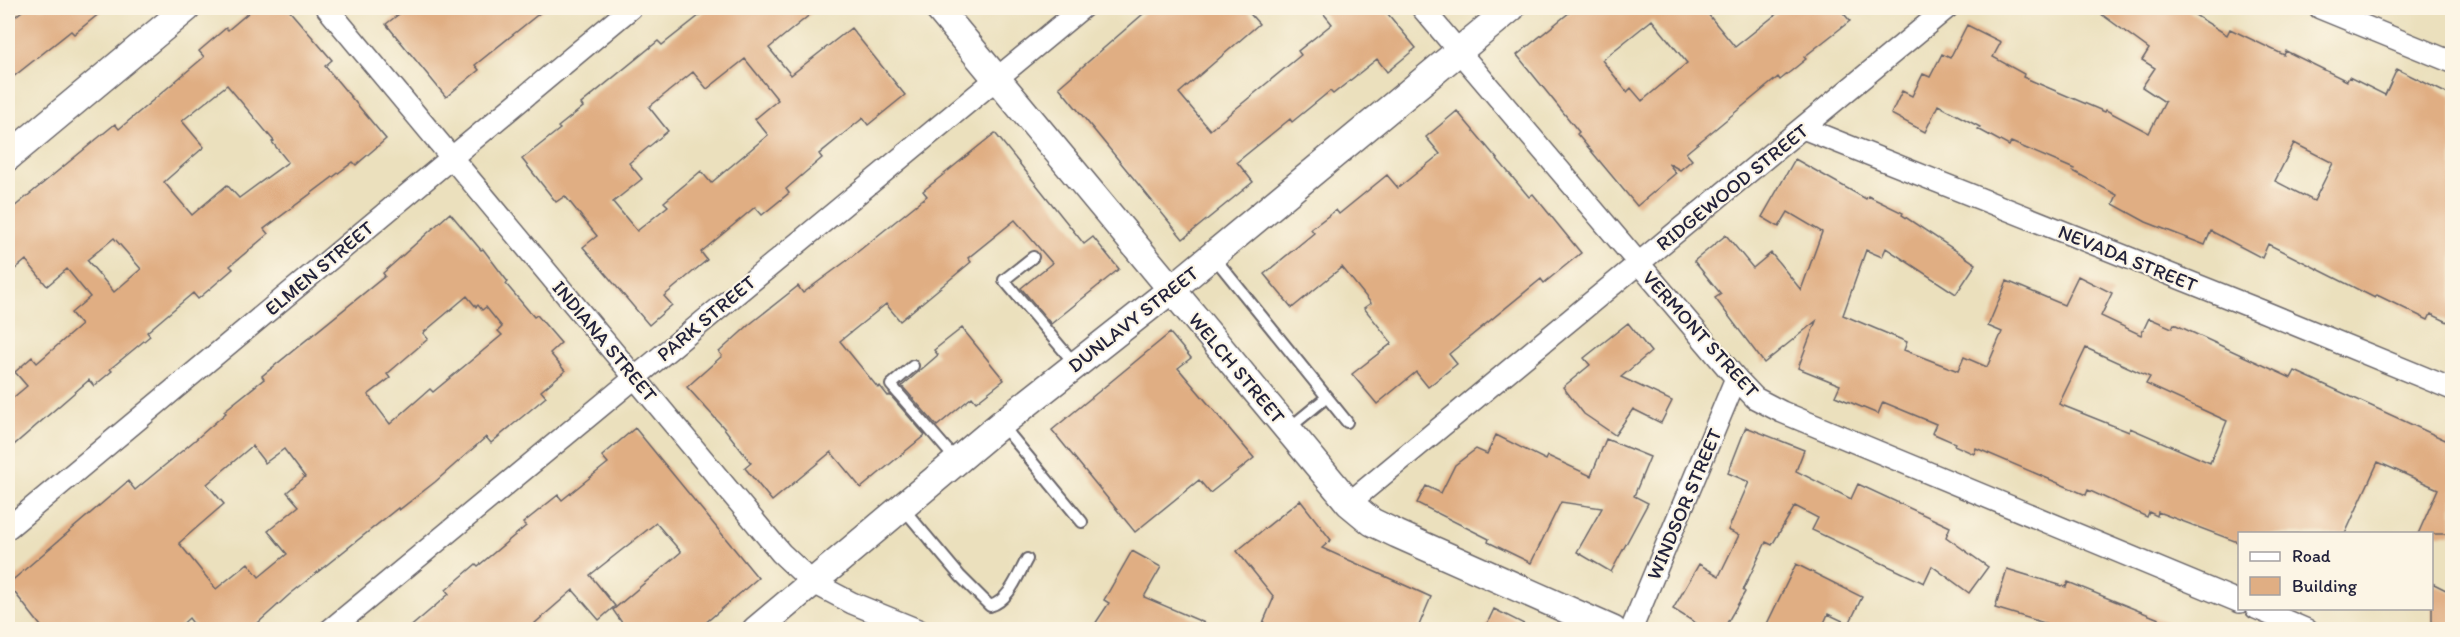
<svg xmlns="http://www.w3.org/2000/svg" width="2460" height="637" font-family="Itim,sans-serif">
  <rect width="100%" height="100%" fill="#fcf5e5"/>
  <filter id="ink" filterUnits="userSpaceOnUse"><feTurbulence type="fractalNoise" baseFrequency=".0167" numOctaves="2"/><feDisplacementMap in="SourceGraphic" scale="12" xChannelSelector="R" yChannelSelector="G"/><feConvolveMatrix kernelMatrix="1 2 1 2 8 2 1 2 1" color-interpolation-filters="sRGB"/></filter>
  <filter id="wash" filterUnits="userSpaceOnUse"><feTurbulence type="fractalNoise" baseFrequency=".008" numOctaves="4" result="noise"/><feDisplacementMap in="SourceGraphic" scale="24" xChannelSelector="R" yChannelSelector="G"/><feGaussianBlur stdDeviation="1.35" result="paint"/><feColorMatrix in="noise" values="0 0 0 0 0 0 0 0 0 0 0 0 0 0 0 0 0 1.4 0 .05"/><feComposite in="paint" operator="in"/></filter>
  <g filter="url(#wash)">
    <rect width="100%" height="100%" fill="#ebe0bd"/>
    <g id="blocks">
      <path fill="#e0ae83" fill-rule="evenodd" d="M26,8H106L74,34L71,31L8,81V22Z
        M254,8H287L332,60L325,66L386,139L356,165L353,162L264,229L268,234L230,266L233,269L198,299L193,293L147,332L150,336L110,369L112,371L94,386L89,380L8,450V402L27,386L15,372L32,357L37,363L81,325L71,313L90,297L67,269L47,286L26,260L8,275V212L115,124L119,129L204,57L199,51L226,28L228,30ZM227,85L274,141L272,142L288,162L239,198L227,185L192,215L164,182L204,147L182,121ZM114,238L141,269L114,292L87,260Z
        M407,8H546L475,65L479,70L446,97L386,24Z
        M709,8H818L769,48L791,75L851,28L905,95L868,125L863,118L819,154L822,158L786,189L789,193L762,215L755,207L701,252L707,260L664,296L672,305L649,325L583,247L597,236L565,196L556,202L522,159L560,129L558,127L583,107L581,104L658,41L662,45ZM745,59L778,100L755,119L768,135L711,183L701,171L664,202L668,206L637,231L613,202L642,179L629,163L668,131L649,107L693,72L707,89Z
        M1150,8H1245L1259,24L1179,93L1210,130L1301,55L1298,51L1332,24L1319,8H1383L1416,48L1387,72L1377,59L1333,94L1330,91L1292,122L1290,119L1237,162L1253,182L1183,239L1059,87Z
        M1575,8H1703L1735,47L1784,8H1839L1850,21L1804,57L1806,59L1780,80L1778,77L1686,153L1692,160L1680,170L1668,163L1676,173L1637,206L1577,134L1579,132L1517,55ZM1652,20L1687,63L1642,101L1631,88L1627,92L1602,60Z
        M2093,8H2184L2227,35L2230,29L2284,55L2286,51L2347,81L2349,77L2385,95L2397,69L2452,96V324L2431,314L2428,320L2377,295L2375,298L2268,244L2262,258L2211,231L2205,245L2146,222L2113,204L2117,195L2073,171L2074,169L2011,142L2009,146L1978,129L1980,127L1938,105L1925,132L1891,114L1902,91L1912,96L1923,74L1930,77L1942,54L1950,58L1967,25L2001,42L1993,57L2024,74L2023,77L2105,112L2106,110L2149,133L2165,102L2142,87L2155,68L2142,60L2149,49ZM2294,143L2333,163L2314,201L2275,181Z
        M1457,111L1529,197L1533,194L1581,253L1544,283L1541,279L1449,354L1457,364L1428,387L1416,372L1377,404L1352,374L1392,343L1364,308L1371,303L1342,267L1292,308L1264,274L1314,233L1311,229L1336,210L1339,214L1387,175L1398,188L1440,154L1426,137Z
        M995,133L1084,244L1093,237L1119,269L1051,324L1021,288L1052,263L1015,220L968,258L971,262L900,321L886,304L840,341L878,388L880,386L888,396L890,395L925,435L861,488L831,452L772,501L745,468L751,463L724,428L687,387L722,356L719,352L750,324L798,286L803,293L845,262L927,196L923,191Z
        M1795,159L1866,199L1868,196L1903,213L1902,215L1976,264L1956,294L1886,248L1882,257L1866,250L1843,315L1907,342L1904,350L1958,371L1964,357L1987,367L2002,332L1988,326L2007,281L2064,305L2078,276L2112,293L2101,316L2141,335L2149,318L2172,328L2174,324L2291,378L2295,371L2452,443V534H2418L2438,489L2378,462L2345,534H2240V543L2158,512L2157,516L2149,512L2147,517L2088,490L2086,495L1976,448L1974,454L1954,445L1955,443L1932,433L1936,424L1883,402L1878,414L1835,396L1840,385L1798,368L1816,321L1764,363L1715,298L1721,294L1694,261L1726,235L1753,268L1771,253L1801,290L1822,232L1788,212L1779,227L1762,217ZM2086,348L2150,377L2146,384L2227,421L2210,463L2130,428L2129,432L2059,404Z
        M450,213L481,250L483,249L508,282L506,284L534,317L537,315L561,343L550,353L565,371L541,391L546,397L491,443L486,437L435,482L399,510L398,508L289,595L250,630H198L189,618L176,630H44L8,584L128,481L135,490L194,441L226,413L224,411L264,379L262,376L385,276L383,273ZM467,296L476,307L478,305L482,310L486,307L502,327L498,331L502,335L433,392L430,389L390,424L368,395L390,378L387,374L428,339L423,333ZM252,446L265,463L284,449L305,477L287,492L299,506L268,531L287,554L259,577L248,563L216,589L179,543L224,504L207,484Z
        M1628,323L1651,352L1621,377L1672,401L1661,423L1633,409L1615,435L1584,414L1563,387L1590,365L1584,358Z
        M962,328L1004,380L976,402L972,397L937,426L902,386L938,355L934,350Z
        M1170,333L1191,358L1178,368L1254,458L1210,493L1199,480L1135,532L1052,430Z
        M1746,427L1804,450L1796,471L1851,499L1858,484L1950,527L1946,537L1988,567L1969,593L1932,566L1924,583L1812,530L1818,518L1795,506L1772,545L1766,542L1743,590L1745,592L1723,630H1707L1673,609L1699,564L1719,576L1739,535L1728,530L1749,482L1728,473Z
        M635,428L758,578L697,630H627L613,610L681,552L656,523L590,575L615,606L599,620L573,590L527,630H407L449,594L446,590L476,564L478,566L526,526L523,523L558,495L562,500L608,463L602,456Z
        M1496,435L1546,460L1548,456L1591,476L1606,439L1650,457L1634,496L1648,503L1611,572L1577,552L1602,508L1561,502L1531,563L1488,542L1489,539L1417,503L1426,486L1441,493L1455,465L1476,449L1487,454Z
        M1300,500L1331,540L1322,548L1431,597L1417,630H1260L1274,597L1237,551Z
        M1132,551L1161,567L1144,597L1221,630H1091L1109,603L1104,600Z
        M1796,564L1862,597L1849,624L1828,614L1821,630H1764Z
        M2007,569L2066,587L2068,582L2186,630H2050L2051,625L1995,608Z
        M2432,583L2452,593V630L2432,622Z
        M1494,609L1536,630H1484Z"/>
    </g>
  </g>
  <g filter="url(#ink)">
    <use href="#blocks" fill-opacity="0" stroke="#686468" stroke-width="1.5"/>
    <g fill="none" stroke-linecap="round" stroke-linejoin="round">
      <g stroke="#686468" stroke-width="14">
        <path id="service" d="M1213,256L1347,422
          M1033,257L1004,280L1075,364
          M913,366L891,385L957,461
          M1002,425L1082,522
          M1288,429L1327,397
          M902,507L960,576L990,606C1009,601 1018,575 1027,559"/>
      </g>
      <g stroke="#686468" stroke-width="24">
        <path id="minor" d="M327,8L781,553L812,582L852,603L918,630
          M1422,8L1736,378L1755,398L1782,412L2240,602
          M2320,8L2452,62
          M1803,128L2262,311L2452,389
          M1349,503L1947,8
          M8,528L631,8
          M2256,608L2307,630
          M330,630L1082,8
          M1631,630L1736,378"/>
      </g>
      <g stroke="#686468" stroke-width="30">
        <path id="tertiary" d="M938,8L1349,503L1372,522L1397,534L1613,630
          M8,157L187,8
          M756,630L1001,424L1172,289L1511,8"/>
      </g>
      <use href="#service" stroke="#fff" stroke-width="10"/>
      <use href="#minor" stroke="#fff" stroke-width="21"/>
      <use href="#tertiary" stroke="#fff" stroke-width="27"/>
    </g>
  </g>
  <g text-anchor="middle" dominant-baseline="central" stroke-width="4.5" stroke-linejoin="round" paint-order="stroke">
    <g font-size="20" fill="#22223b" stroke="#fcf5e5">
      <text transform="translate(1732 187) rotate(-39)">RIDGEWOOD STREET</text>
      <text transform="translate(2128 258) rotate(22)">NEVADA STREET</text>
      <text transform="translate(319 268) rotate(-40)">ELMEN STREET</text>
      <text transform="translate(706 318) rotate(-40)">PARK STREET</text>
      <text transform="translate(1133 319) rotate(-38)">DUNLAVY STREET</text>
      <text transform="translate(1701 334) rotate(48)">VERMONT STREET</text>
      <text transform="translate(605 341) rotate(50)">INDIANA STREET</text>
      <text transform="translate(1237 368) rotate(50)">WELCH STREET</text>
      <text transform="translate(1684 504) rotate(-67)">WINDSOR STREET</text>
    </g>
  </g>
  <rect width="2460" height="637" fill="none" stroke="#fcf5e5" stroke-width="30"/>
  <rect x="2238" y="532" width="195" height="78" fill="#fcf5e5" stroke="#a5a1a1" stroke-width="1.5"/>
  <rect x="2250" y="552" width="30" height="9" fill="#ffffff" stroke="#a5a1a1" stroke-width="1.5"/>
  <text x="2292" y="562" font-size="18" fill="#22223b">Road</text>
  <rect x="2250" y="577" width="30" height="18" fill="#e0ae83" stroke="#a5a1a1" stroke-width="1.5"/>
  <text x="2292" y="592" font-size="18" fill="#22223b">Building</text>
</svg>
